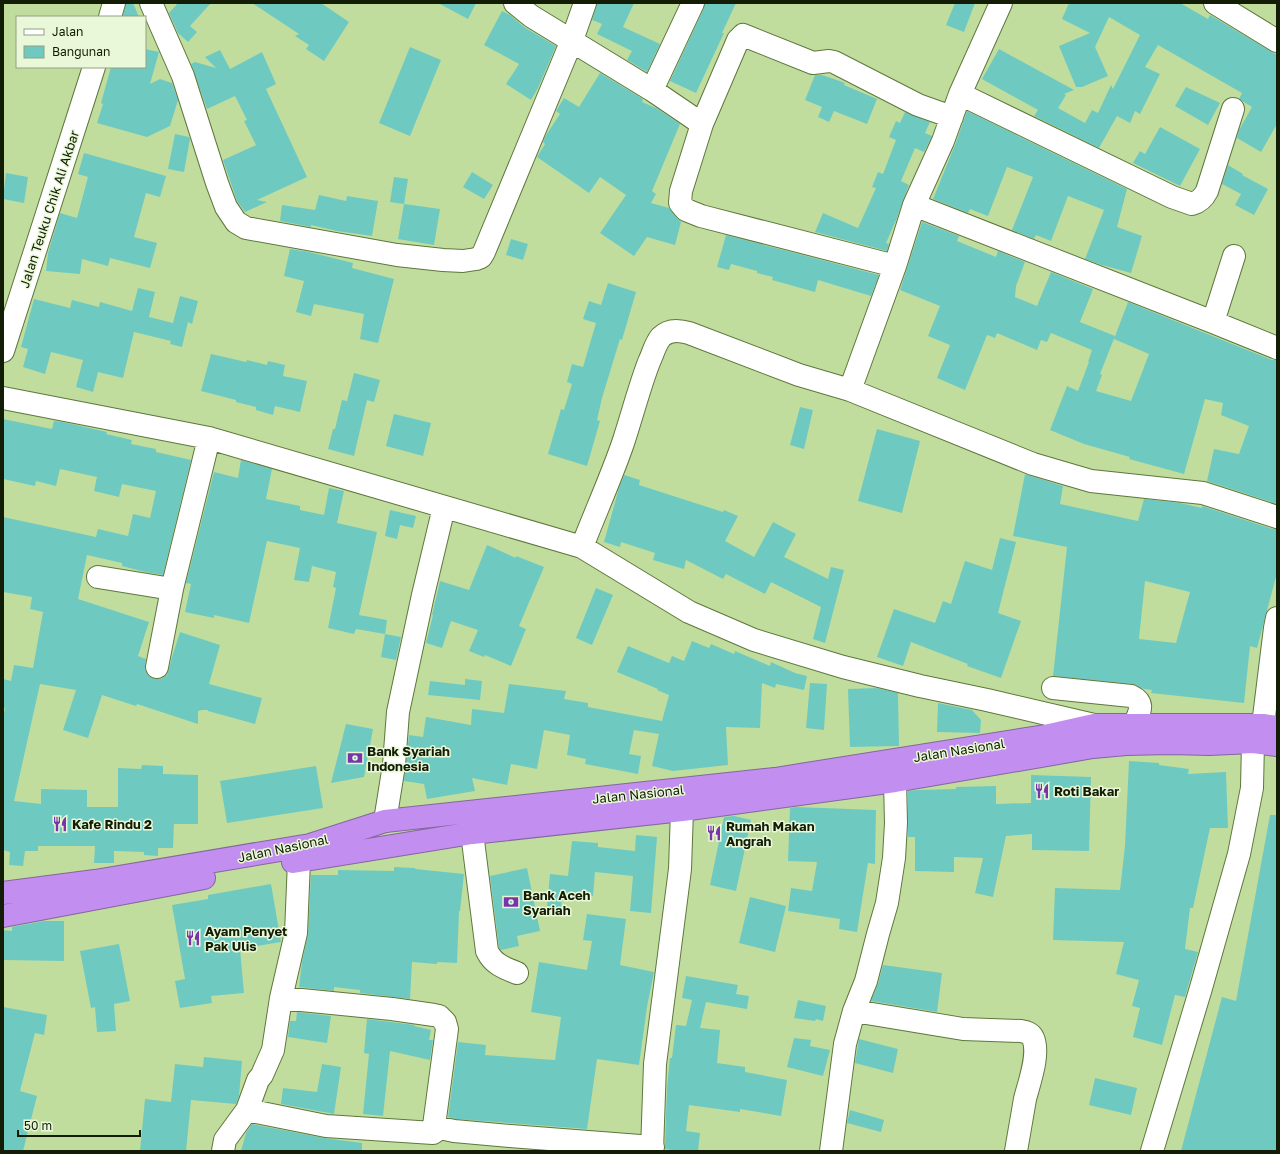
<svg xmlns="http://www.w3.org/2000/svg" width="1280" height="1154" font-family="'Golos Text',sans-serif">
  <rect width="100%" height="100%" fill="#c0dd9e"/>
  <path fill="#6ecac1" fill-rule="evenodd" d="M126,3H133L139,17H123Z
    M178,3H211L190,26L197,32L188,42L178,33L169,13Z
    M252,3H321L349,22L324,61L306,49L309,45L295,36L299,34Z
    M438,3H476L468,19Z
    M597,3H634L623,27L660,44L647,72L627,60L632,51L597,34L602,24L592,20Z
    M705,3H736L722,33H724L696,93L670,81L704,8Z
    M955,3H975L964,32L946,25Z
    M1069,3H1180L1208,19L1210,15L1277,55V124L1261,152L1237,138L1239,130L1252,107L1239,99L1242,93L1158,45L1145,67L1160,74L1140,114L1135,111L1130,123L1117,116L1099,148L1034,116L1038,110L982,79L999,49L1074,90L1064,94L1066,95L1058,108L1085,123L1092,110L1098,113L1111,85L1113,89L1140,35L1109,17L1095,47L1108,76L1082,87H1076L1059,46L1090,33L1062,19Z
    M502,11L510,15L524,27L556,46L538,88L531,100L506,84L519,64L484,45Z
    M410,47L441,60L410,136L379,123Z
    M145,49L159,52L150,84L160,79L172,83L178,100L170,126L147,137L97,123L103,104L101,103L111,67H145Z
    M220,50L230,69L262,52L276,84L266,89L307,177L257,200L267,202L245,212L237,201L223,160L256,145L244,121L247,120L235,96L207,109L191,64L195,62L216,68L205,57Z
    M600,73L643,99L642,102L656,108L680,124L652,191L656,194L651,203L669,208L677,218L681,222L675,245L647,237L634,256L600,233L626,195L600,177L589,193L537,157L545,144L543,142L546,135L560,114L556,111L564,98L579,107Z
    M815,75H822L834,79L845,83L844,85L877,99L867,124L834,111L829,122L818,117L822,107L805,100Z
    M1186,87L1220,103L1208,125L1175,106Z
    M967,111L1127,189L1117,227L1142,236L1131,273L1102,265L1085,259L1104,210L1068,196L1051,241L1036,235L1034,239L1012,230L1033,177L1007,167L988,216L970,209L968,213L933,199L955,145Z
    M905,112L930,122L925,133L932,136L924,152L915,148L901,181L909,185L903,200L897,218L886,243L889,244L887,251L815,232L823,213L858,228L876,188L872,187L878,172L883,174L896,140L889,137L896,121L900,123Z
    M1160,127L1200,149L1180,186L1133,163L1140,151L1145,154Z
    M175,134L189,137L190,139L184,172L168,169Z
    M84,153L166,176L160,197L146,193L134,237L157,243L150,268L110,258L108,266L82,259L80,274L46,271L48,253L60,213L77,218L88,177L78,174Z
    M1228,165L1243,174L1242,175L1268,189L1254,215L1235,205L1241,194L1222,184Z
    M472,172L493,185L484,199L463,187Z
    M6,173L28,177L24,203L3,199Z
    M394,177L408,179L404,204L390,202Z
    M319,195L346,201L347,196L378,201L372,236L337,231L311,225V227L280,221L282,205L315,210Z
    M404,204L440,209L434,245L398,239Z
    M922,222L959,236L957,241L996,257L998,251L1025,262L1016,286L1015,297L1037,306L1051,272L1093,289L1080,322L1115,336L1100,374L1102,375L1096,391L1131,401L1149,354L1114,339L1128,302L1272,360H1277V504L1207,481L1214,449L1239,454L1249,426L1221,415L1223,403L1205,399L1184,474L1129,459L1130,457L1084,444L1050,430L1067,386L1078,391L1089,362H1088L1092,350L1051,333L1047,342L1041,340L1037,350L997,333L995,338L987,335L965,390L937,378L950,345L928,336L940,306L900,290Z
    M726,235L879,275L871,296L818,280L815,292L772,280L773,277L757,273V271L731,264L729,270L717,267Z
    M511,239L528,244L523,260L506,255Z
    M290,249L309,252L353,263L352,268L394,279L378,343L360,339L364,314L314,304L311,316L296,312L304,281L284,276Z
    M608,283L636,292L622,340L620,339L602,398L597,420L600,421L587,466L548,454L561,409L564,410L572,384L567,382L572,364L583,367L596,323L583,319L589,301L601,305Z
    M138,288L155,292L149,317L173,323L180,296L198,301L192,324L188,322L182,347L170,344L171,341L134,332L123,378L98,372L93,392L76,387L83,360L51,352L45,374L23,367L28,349L21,347L34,299L70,308L72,300L99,307L100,302L132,311Z
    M211,354L246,362L247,360L267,365L268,361L285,365L283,376L307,381L300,412L275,406L273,415L256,410V407L236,402V400L201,391Z
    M354,373L380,380L374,402L367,400L354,456L328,449L333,429H335L342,400L347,401Z
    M800,407L813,410L804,449L790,445Z
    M394,414L431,423L423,456L386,446Z
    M3,419L52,429L54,421L63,422L107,432L106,434L132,440L131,444L156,449V452L191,460L163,575L145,572L122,566V563L87,555L78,599L149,622L138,656L146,659L145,665V671L149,676L154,679H161L167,675L169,669L172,657L180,632L220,645L209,684L262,698L255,724L208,711V710H202L198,711V724L137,704L136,706L102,695L88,738L63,730L76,690L40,684L14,801L41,804V789L87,790V807H118V768L141,769L142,765L163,766V774L198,775V824H174L173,848H158V856L144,855V852L114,851V863H94L95,846H38V851H25L23,866L9,865L10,852L3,850V719L5,708H3V679L11,681L14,665L33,668L43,612L30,609L32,597L3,592V517L96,537L98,529L128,536L133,514L150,518L156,491L122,484L119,497L94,491L97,477L60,469L56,486L36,481L35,486L3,479Z
    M877,429L920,441L902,513L858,501Z
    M241,460L272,469L266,499L300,506V510L324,515L329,488L344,491L337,523L377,532L359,615L387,620L385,634L356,629L354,634L328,628L336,588L333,587L336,572L312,566L309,582L294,580L300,548L267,541L249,623L214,615V618L185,612L191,584L186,583L214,472L238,478Z
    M1025,474L1063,486L1060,504L1138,521L1144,499L1180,503L1202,508V506L1273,529H1277V573L1257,648L1250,646L1244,703L1151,693L1152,690L1144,689L1132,684L1053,676L1067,547L1013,536ZM1145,581L1190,592L1176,643L1139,639Z
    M624,475L640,480L639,485L723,512L724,510L738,516L725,541L754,557L773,522L796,534L784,557L828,579L831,567L844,570L825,643L813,639L821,607L771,582L765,594L726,574L723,579L686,560L684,569L653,560L655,553L621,542L620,547L604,542L619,488Z
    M390,510L416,516L413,528L400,525L397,539L385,536Z
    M1000,538L1016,542L998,613L1021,621L1001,678L967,666L968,664L911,642L903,666L877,657L894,609L935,623L943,601L951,604L965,561L992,570Z
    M487,545L516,558V556L544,567L519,626L526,629L511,666L485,655L484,657L469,651L478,630L451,621L442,648L426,643L433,615H432L440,581L469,590Z
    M596,588L613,595L592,645L576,638Z
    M385,634L401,637L396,660L381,657Z
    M692,641L709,648L711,644L734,654L735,651L770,666L771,662L795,673L807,676L804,690L776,684L775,688L762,683L760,728L726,727L728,765L673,771L652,766L659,734L634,730L629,754L641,756L638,774L585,764L586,759L567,755L570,735L544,730L537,769L511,764L507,785L472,778L475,791L427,799L424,784L404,781L409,735L423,737L426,717L471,725L472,709L504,713L509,684L566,691L564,699L588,703V707L662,721L669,695L657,690L658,689L617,672L628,646L669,663L672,656L684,661Z
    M465,679L482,681L480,700L428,695L430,681L465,685Z
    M810,683L827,684L824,730L806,728Z
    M877,688L898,693L899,746L850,747L848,689Z
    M938,703L972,710L981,720L980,733L937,732Z
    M346,724L373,729L364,777L331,783Z
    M1129,761L1159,763V765L1189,769L1188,774L1226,772L1228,828H1210L1193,908H1190L1185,949L1198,952L1185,997L1175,995L1162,1045L1133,1037L1140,1008L1132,1006L1139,980L1116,974L1124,942L1053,940L1055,888L1120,890L1125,846Z
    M316,766L323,808L227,823L220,781Z
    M1031,775L1091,777L1089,851L1032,850V834L1006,836L993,897L975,893L983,858L954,857V872L915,871V837H908V791L918,790L956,789V787L996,786V804L1031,803Z
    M796,807L876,810L875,864L868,863L857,932L839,929L840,919L788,911L791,888L812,891L817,862L788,861L790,808Z
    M1270,815H1277V1151H1181L1222,997L1236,1001Z
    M734,816L751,820L736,891L710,885L724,817Z
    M636,835L657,837L651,913L630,911L633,876L595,872L593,896L562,893L561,908L547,906L550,874L568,876L572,841L598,843V847L635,851Z
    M394,867L415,868V869L464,874L460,911H459L457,963L437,962V964L412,962L410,999L360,993V990L334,987V991L299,987L302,962L308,934L311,875H338V870L394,871Z
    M527,868L540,931L517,936L519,946L501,950L499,947L490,876Z
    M271,884L281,942L240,949L244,993L211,996L212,1003L180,1008L175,981L185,979L172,905L208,899V895Z
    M750,897L786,906L775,952L739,943Z
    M587,914L626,919L620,965L654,972L647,1007L639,1065L597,1059L587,1129L456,1119L448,1117L458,1042L486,1045L485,1055L555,1060L561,1017L531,1012L539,962L587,970L592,941L583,940Z
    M44,921H64V961L3,960V930L12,931V927Z
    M119,944L130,1001L114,1004L116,1031L97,1032L95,1007L91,1008L80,951Z
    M883,965L942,973L937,1012L871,1001L878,984Z
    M686,976L738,985L736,994L749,996L747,1009L706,1002L700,1028L720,1030L717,1063L745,1067V1072L787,1080L781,1116L740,1109V1112L689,1105L686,1131L700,1133L698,1151H679L665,1149V1144L667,1088L670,1058H672L676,1025L686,1026L692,1000L682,998Z
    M798,1000L826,1006L823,1021L816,1019L815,1021L794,1018Z
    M3,1007L47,1015L44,1035L35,1033L20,1091L37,1096L23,1151H3Z
    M297,1012L331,1016L327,1043L288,1037L290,1021H296Z
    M367,1019L415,1025L414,1026L431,1030L429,1040H433L430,1060L390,1051L383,1116L363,1114L369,1054L364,1053Z
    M794,1038L811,1040L810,1046L830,1050L823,1076L787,1067Z
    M859,1039L898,1049L893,1073L855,1063Z
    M204,1057L242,1061L239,1096L236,1104L191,1100L186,1151H140L145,1099L171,1102L175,1064L203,1067Z
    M322,1064L341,1067L334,1114L281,1104L283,1088L317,1092Z
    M1095,1078L1137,1088L1131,1115L1089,1105Z
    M850,1110L884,1120L881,1132L847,1123Z
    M252,1124L324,1138L362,1143V1151H241L246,1133Z"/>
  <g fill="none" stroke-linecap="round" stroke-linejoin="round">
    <g stroke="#5e773c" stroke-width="24">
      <path id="minor" d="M151,3L183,76L217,183L226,207L236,222L246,228L397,255L443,260L463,261L476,259L481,257L484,252L572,40L585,3
        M515,3L531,16L652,90L702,124
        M1215,3L1277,41
        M110,17L114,3
        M652,90L693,3
        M960,94L1172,197L1192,204C1199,202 1204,197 1207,191L1233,109
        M914,205L1213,322L1277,348
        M895,266L701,216L686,210L680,203L681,191L702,124L738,40L743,35L813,63L829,61L834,62L918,105L952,117
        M1213,322L1234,256
        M3,351L94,67
        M850,390L895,266L914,205L943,141L960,94L1001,3
        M3,398L209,438L582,547L689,612L754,640L843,667L920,686L987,700L1094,725
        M582,547C595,513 611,478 623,443C632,416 639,388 649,362C653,354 655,344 661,337C669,329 679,330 689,333L799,375L850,390L1033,464L1091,481L1203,493L1277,517
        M98,577L172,589
        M157,667L172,589L209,438
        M1053,688L1131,696C1146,703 1139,712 1135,724
        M1263,725L1275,628L1277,618
        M385,821L394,765L398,712L423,595L444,507
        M472,833L487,951C493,964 504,968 517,973
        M281,998L392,1009L434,1015L439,1016L445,1022L447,1029L433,1133
        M854,1011L963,1029L1021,1031C1026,1032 1031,1033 1033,1038C1040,1054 1029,1083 1025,1099C1022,1116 1019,1134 1016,1151
        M247,1110L326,1126L433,1133L440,1128L454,1131L510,1136L653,1147
        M223,1151L225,1140L247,1110L258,1080L262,1075L273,1050L281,998L296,933L299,861
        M652,1151L655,1064L680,869L682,810
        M831,1151L845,1044L854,1011L866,981L878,934L887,903L894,858L896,823L895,781
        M1152,1151L1201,988L1239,854L1252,788L1253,742"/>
    </g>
    <g stroke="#85669d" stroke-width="24">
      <path id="highway" d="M293,862L472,833L682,810L895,781L1093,747L1126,744L1171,743L1209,744L1253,742L1277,745
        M3,893L95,881L310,845L385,821L775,779L1045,736L1094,725H1263L1277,727
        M3,916L204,878"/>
    </g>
    <use href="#minor" stroke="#fff" stroke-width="22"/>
    <use href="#highway" stroke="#c28eef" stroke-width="22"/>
  </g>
  <defs>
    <g id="bank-bare" transform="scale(1.2)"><path d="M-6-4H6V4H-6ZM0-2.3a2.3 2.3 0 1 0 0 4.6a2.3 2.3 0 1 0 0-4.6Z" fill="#7834a8" stroke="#e9f8d9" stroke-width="2.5" paint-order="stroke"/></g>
    <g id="restaurant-bare" transform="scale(1.2)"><path d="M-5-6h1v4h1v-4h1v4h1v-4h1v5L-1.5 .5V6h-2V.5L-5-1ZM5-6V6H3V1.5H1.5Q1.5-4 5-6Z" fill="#7834a8" stroke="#e9f8d9" stroke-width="2.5" paint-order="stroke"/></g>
  </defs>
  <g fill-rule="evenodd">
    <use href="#bank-bare" x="355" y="758"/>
    <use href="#restaurant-bare" x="1042" y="791"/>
    <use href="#restaurant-bare" x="60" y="824"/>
    <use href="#restaurant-bare" x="714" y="833"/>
    <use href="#bank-bare" x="511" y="902"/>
    <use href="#restaurant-bare" x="193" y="938"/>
  </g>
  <g text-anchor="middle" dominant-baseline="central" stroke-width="3" stroke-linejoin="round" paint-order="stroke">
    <g font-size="13" fill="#131d05" stroke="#e9f8d9">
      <text transform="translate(49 209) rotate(-72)">Jalan Teuku Chik Ali Akbar</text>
      <text transform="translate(959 750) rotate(-9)">Jalan Nasional</text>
      <text transform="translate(638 794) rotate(-6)">Jalan Nasional</text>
      <text transform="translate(283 848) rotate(-12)">Jalan Nasional</text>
    </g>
    <g font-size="13" font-weight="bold" fill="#131d05" stroke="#e9f8d9" text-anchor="start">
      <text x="367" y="751">Bank Syariah<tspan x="367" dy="15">Indonesia</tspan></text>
      <text x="1054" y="791">Roti Bakar</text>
      <text x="72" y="824">Kafe Rindu 2</text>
      <text x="726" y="826">Rumah Makan<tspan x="726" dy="15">Angrah</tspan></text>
      <text x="523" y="895">Bank Aceh<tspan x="523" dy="15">Syariah</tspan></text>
      <text x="205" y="931">Ayam Penyet<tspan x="205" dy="15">Pak Ulis</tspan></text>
    </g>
  </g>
  <rect width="1280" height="1154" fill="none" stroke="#131d05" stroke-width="8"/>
  <rect x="16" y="16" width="130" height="52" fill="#e9f8d9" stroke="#93a084"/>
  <rect x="24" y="29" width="20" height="6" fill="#ffffff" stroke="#93a084"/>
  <text x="52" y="36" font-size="12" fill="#131d05">Jalan</text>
  <rect x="24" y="46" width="20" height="12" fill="#6ecac1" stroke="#93a084"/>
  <text x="52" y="56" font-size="12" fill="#131d05">Bangunan</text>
  <path d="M18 1130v6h122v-6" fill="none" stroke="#131d05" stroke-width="2"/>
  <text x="24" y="1130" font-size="12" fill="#131d05" stroke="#e9f8d9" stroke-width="3" paint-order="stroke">50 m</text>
</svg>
